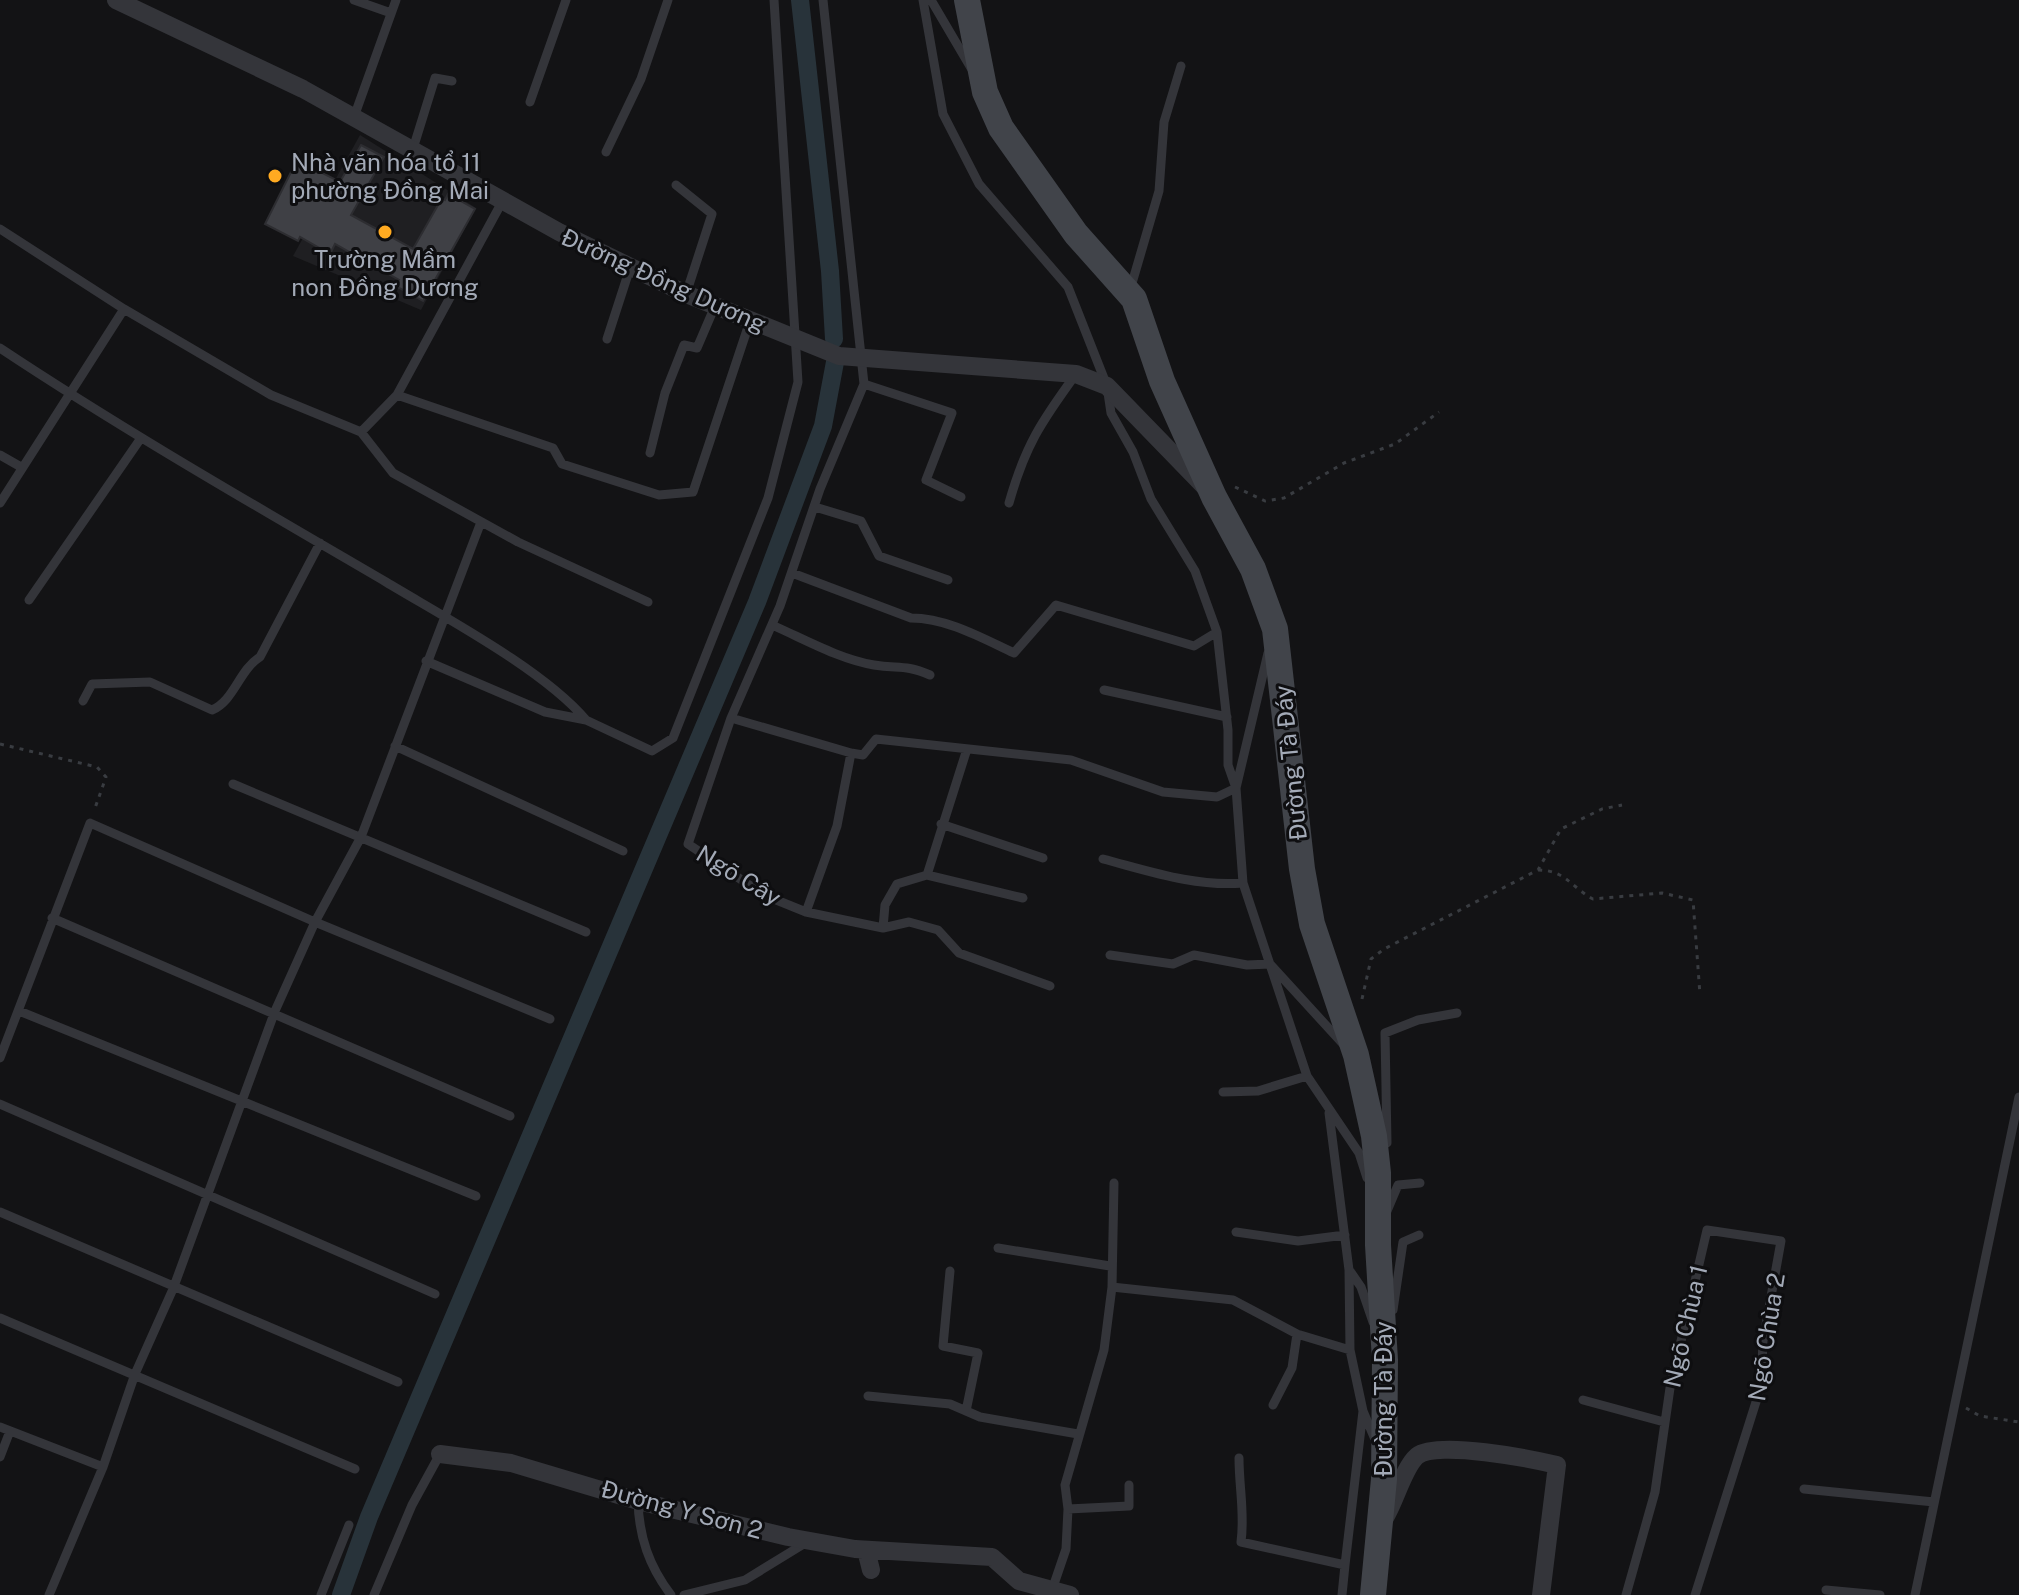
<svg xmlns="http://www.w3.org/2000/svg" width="2019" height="1595" font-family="'Public Sans',sans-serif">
  <rect width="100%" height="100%" fill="#131315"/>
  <path fill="#1f1f22" d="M360,135L476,208L421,310L293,256Z"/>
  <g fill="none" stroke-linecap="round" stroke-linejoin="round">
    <path stroke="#28333a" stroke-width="18" d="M800,0L830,271L834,339
      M341,1595L369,1517L757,602L823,426L835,362"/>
  </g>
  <path fill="#3f4045" stroke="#2d2d31" stroke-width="2" d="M361,145L384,157L351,215L413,249L442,198L445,200L448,194L475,209L423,301L396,286L399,280L335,244L330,254L300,237L298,241L265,224L297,160L340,182Z"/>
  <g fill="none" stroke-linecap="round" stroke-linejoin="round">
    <path stroke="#393c41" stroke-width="3" stroke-dasharray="4 6" stroke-linecap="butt" d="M1235,487L1265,501L1284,498L1344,463L1395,444L1439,412
      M0,744L97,767L106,777L94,811
      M1538,870C1565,870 1571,887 1593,899L1662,893L1693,900L1700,995
      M1362,999L1371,959L1384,949L1538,870L1561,829L1602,809L1622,805
      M1966,1408L1980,1416L2019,1422"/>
    <path stroke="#34353a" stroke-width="9" d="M354,0L391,13
      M823,0L864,384L820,489L780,606L731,718L688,844L764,895L806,912L883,928
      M931,0L971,68
      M530,102L566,0
      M354,117L396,0
      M412,152L435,78L452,81
      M606,152L641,79L668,0
      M676,185L712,214L686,294
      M502,202L397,395L553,448L562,464L659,495L693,492L750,321
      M0,229L124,309L271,395L361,432L393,473L518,542L648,602
      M1130,290L1159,191L1164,122L1181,66
      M607,339L630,268
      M0,348C125,431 256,506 386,582C444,617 544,670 586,720
      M864,384L952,413L926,480L961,497
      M361,432L397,395
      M650,453L665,393L684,345L697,348L715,306
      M0,455L21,467
      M0,503L124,309
      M1009,503C1025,446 1041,422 1076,374
      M815,507L861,521L879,556L948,580
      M792,573L911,618C947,618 982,638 1014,653L1056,605L1194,646L1217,632
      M29,600L141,438
      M772,625C804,639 839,659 874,665C899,669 904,664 930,675
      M1268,653L1236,788L1243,883L1307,1076L1359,1153L1367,1178
      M426,661L545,712L586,720L652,751L673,738L768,498L798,382L774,0
      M1104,690L1227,717
      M83,701L92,684L150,682L212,710C234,701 239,670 260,657L320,543
      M731,718L851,753L863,755L876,739L1071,760L1163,792L1217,797L1236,788L1228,765V730L1217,632L1195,571L1151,499L1133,452L1111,413L1107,386L1068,287L979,184L943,114L923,0
      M395,746L623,851
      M967,749L927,875L897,884L885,905L883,928L909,922L938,930L959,953L1050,986
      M233,784L586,932
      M941,824L1043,858
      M1103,859C1149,871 1195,887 1243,883
      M927,875L1023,898
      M806,912L837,826L851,753
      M52,918L510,1116
      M1110,955L1173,964L1194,955L1247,965L1270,964L1344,1045
      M19,1011L476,1196
      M0,1058L90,823L315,922L550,1019
      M1223,1092L1258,1091L1307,1076
      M0,1104L435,1294
      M1329,1113L1349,1270L1350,1350L1363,1411L1374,1437
      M1387,1143L1385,1033L1418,1020L1457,1013
      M1387,1211L1398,1185L1420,1183
      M0,1212L398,1382
      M1236,1232L1298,1241L1345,1235
      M998,1248L1110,1266
      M950,1271L943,1346L978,1353L966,1411
      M1350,1271L1361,1287L1373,1322
      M1112,1287L1233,1300L1297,1334L1350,1350
      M1393,1310L1403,1242L1419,1235
      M0,1318L355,1469
      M868,1396L950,1404L980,1417L1078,1434
      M1583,1400L1664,1422
      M1273,1405L1292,1368L1297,1334
      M0,1427L103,1467
      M0,1457L10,1431
      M1239,1458C1239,1487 1245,1514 1241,1542L1345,1565L1342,1595
      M1804,1489L1934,1502
      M638,1501C639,1537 649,1566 671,1595
      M1068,1509L1129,1506V1485
      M1345,1565L1363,1411
      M1052,1590L1066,1549L1068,1509L1065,1485L1104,1350L1112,1287L1114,1183
      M1826,1590L1880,1595
      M49,1595L103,1467L135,1374L173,1289L275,1011L315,922L361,837L481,522
      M321,1595L349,1525
      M374,1595L412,1505L440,1454
      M684,1595L745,1580L807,1542
      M1626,1595L1655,1492L1670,1388L1707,1230L1781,1241L1763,1341L1761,1386L1695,1595
      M1915,1595L2019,1097"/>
    <path stroke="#34353a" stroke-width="18" d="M116,0L303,89L559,232L686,294L839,356L1076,374L1107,386L1204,486
      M440,1454L511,1463L638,1501L788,1537L855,1549L992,1557L1019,1581L1070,1595
      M1383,1521C1395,1504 1403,1468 1417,1456C1437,1440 1532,1459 1557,1465L1541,1595
      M866,1550L871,1570"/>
    <path stroke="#41444a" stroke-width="26" d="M967,0L985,92L1001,128L1076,234L1134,299L1162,381L1214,497L1253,569L1275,629L1302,869L1312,924L1356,1055L1374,1136L1378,1173V1245L1385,1360L1384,1479L1373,1595"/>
  </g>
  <g fill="#ffaa21" stroke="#0e0e10" stroke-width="3">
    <circle cx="275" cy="176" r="8"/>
    <circle cx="385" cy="232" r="8"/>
  </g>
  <g text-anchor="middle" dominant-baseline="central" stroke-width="6" stroke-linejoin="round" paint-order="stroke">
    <g font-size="24" fill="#a3aab7" stroke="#0e0e10" text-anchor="start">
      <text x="291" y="162">Nhà văn hóa tổ 11<tspan x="291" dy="28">phường Đồng Mai</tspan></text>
      <text x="385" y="259" text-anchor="middle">Trường Mầm<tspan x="385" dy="28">non Đồng Dương</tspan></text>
    </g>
    <g font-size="24" fill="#a3aab7" stroke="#0e0e10">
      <text transform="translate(664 280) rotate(24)">Đường Đồng Dương</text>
      <text transform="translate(1290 763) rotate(-96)">Đường Tà Đáy</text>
      <text transform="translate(739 875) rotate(31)">Ngõ Cây</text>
      <text transform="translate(1685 1326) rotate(-77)">Ngõ Chùa 1</text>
      <text transform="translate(1766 1337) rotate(-81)">Ngõ Chùa 2</text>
      <text transform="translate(1383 1399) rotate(-90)">Đường Tà Đáy</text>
      <text transform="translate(682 1509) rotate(15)">Đường Y Sơn 2</text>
    </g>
  </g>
</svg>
